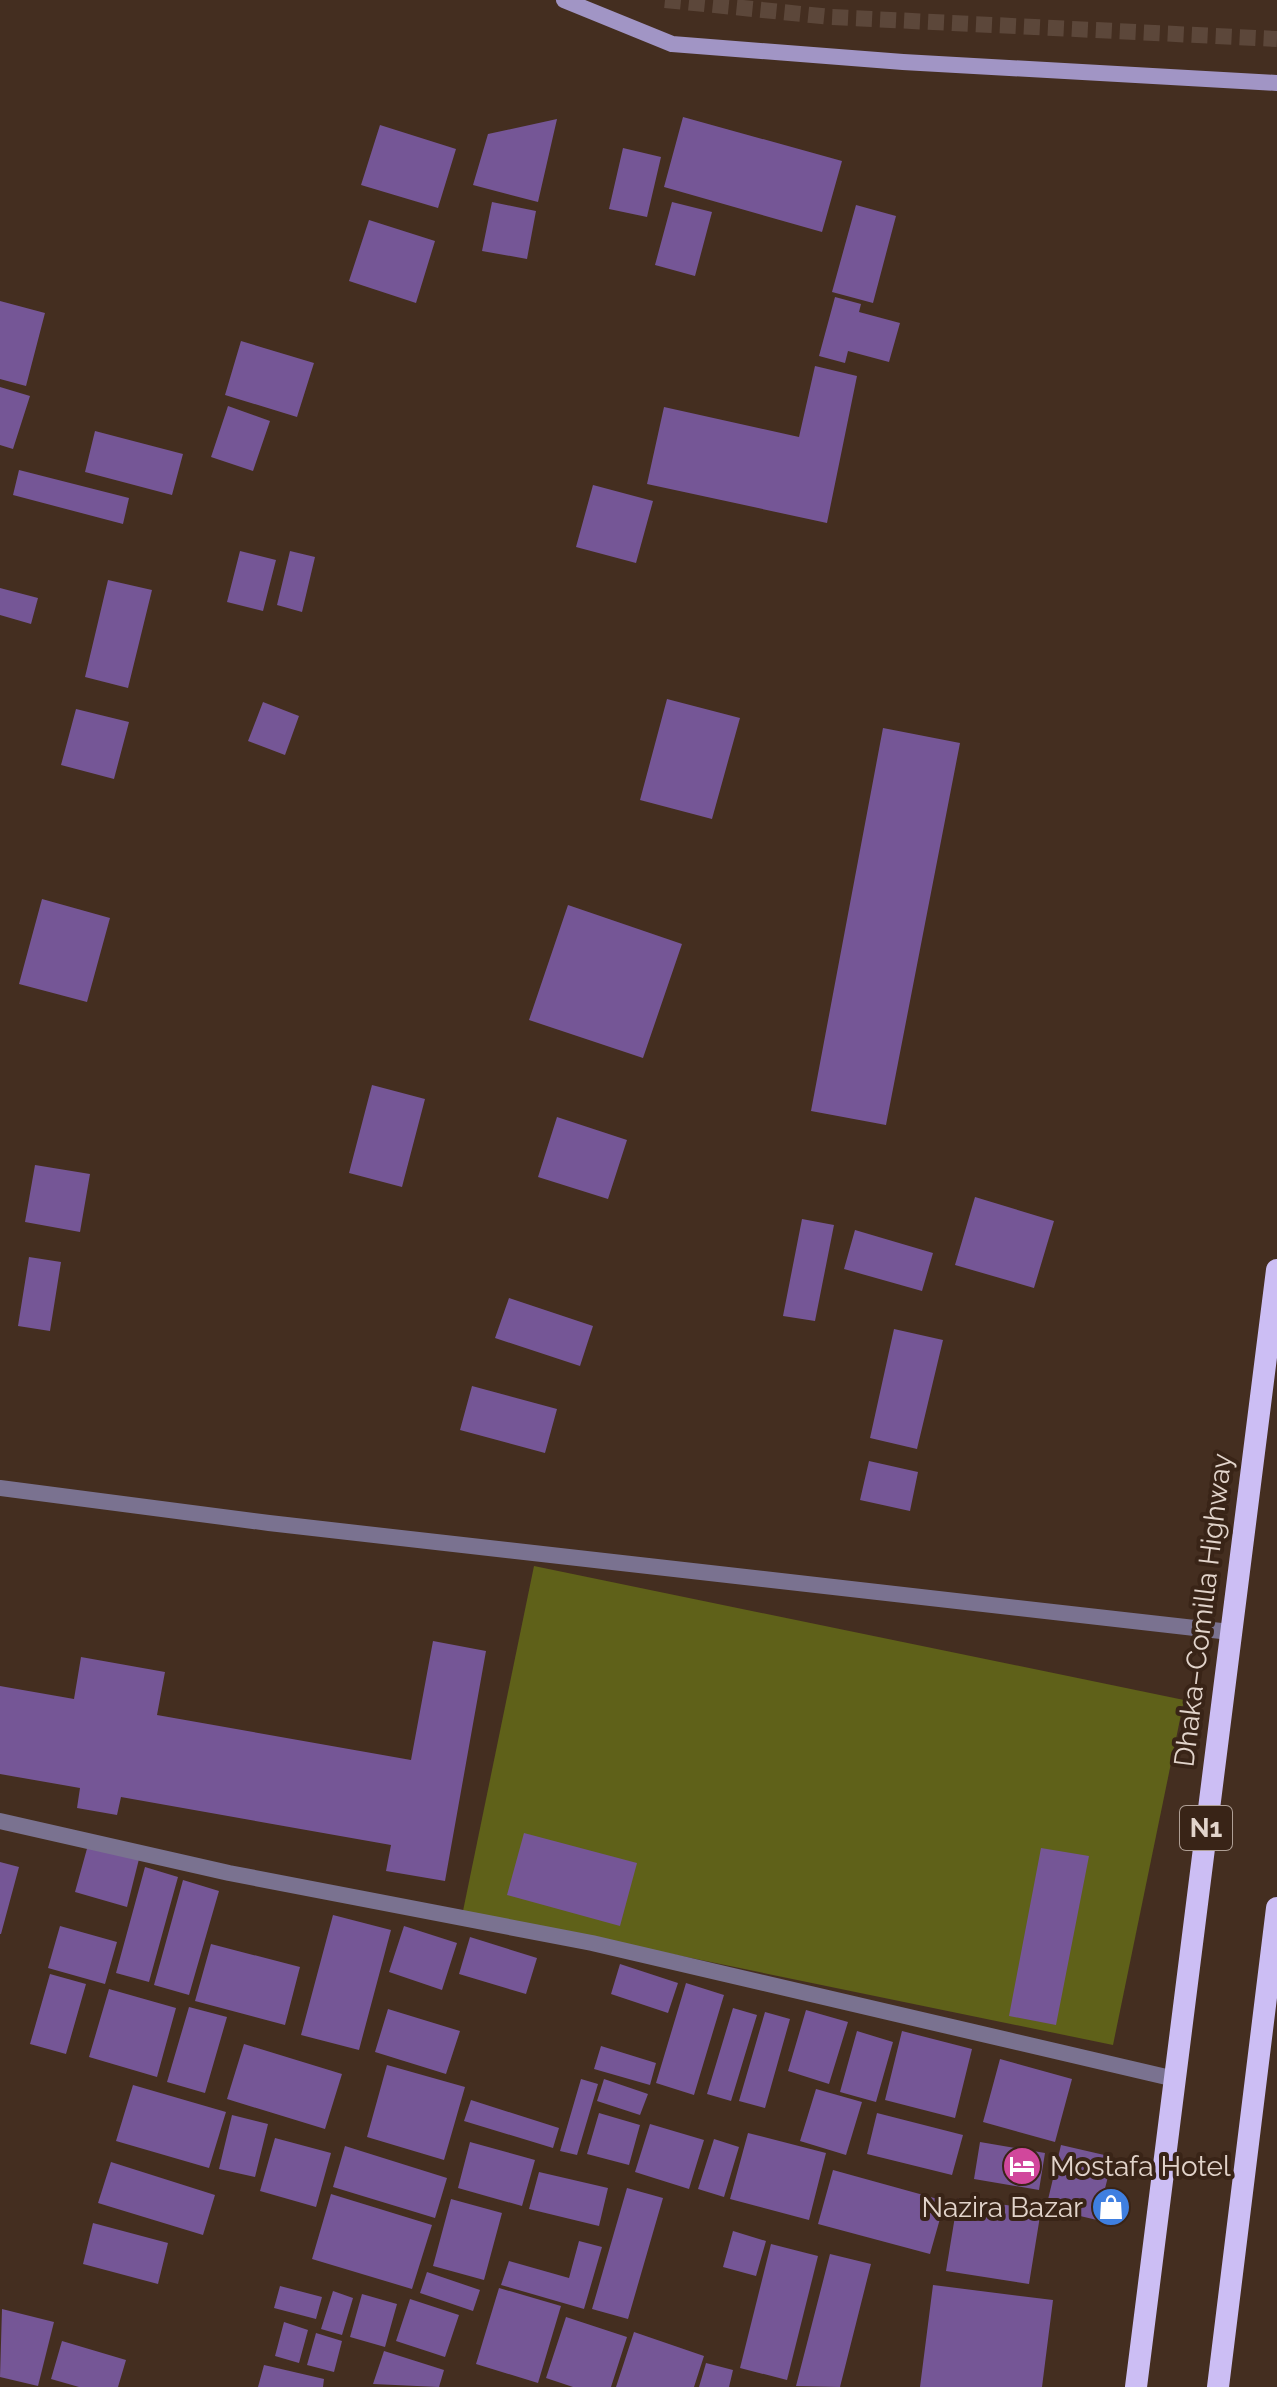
<svg xmlns="http://www.w3.org/2000/svg" width="1277" height="2387" font-family="Raleway,sans-serif">
  <rect width="100%" height="100%" fill="#442e20"/>
  <path fill="#5f6119" d="M534,1566L1184,1700L1113,2045L463,1911Z"/>
  <path fill="#755696" d="M683,117L842,161L822,232L664,187Z
    M557,119L538,202L473,185L488,134Z
    M380,125L456,149L438,208L361,185Z
    M623,148L661,157L647,217L609,209Z
    M492,202L536,211L527,259L482,251Z
    M672,202L712,212L695,276L655,265Z
    M856,205L896,216L873,303L832,292Z
    M369,220L435,241L416,303L349,281Z
    M835,297L861,304L859,312L900,323L889,362L848,351L845,363L819,356Z
    M0,301L45,313L26,386L0,379Z
    M241,341L314,363L297,417L225,395Z
    M815,366L857,376L827,523L647,484L664,407L799,437Z
    M0,387L30,396L13,449L0,445Z
    M228,406L270,421L253,471L211,457Z
    M95,431L183,454L172,495L85,472Z
    M19,470L129,498L123,524L13,495Z
    M593,485L653,501L636,563L576,547Z
    M240,551L276,560L263,611L227,602Z
    M290,551L315,557L302,612L277,605Z
    M108,580L152,590L128,688L85,677Z
    M0,588L38,598L31,624L0,615Z
    M667,699L740,718L712,819L640,800Z
    M263,702L299,716L285,755L248,741Z
    M76,709L129,722L114,779L61,765Z
    M883,728L960,743L886,1125L811,1111Z
    M42,899L110,918L87,1002L19,984Z
    M568,905L682,944L643,1058L529,1020Z
    M372,1085L425,1099L402,1187L349,1173Z
    M557,1117L627,1140L608,1199L538,1177Z
    M35,1165L90,1174L80,1232L25,1222Z
    M975,1197L1054,1221L1034,1288L955,1265Z
    M802,1219L834,1225L815,1321L783,1316Z
    M855,1230L933,1253L922,1291L844,1269Z
    M29,1257L61,1262L50,1331L18,1326Z
    M509,1298L593,1326L580,1366L495,1338Z
    M894,1329L943,1340L917,1449L870,1438Z
    M472,1386L557,1409L545,1453L460,1430Z
    M869,1461L918,1472L910,1511L860,1500Z
    M433,1641L486,1651L445,1881L386,1871L391,1845L121,1797L117,1815L77,1808L80,1788L0,1774V1686L74,1699L81,1657L165,1672L157,1715L411,1760Z
    M524,1833L637,1863L620,1926L507,1895Z
    M88,1845L139,1859L127,1907L75,1892Z
    M1041,1848L1089,1856L1056,2025L1009,2016Z
    M0,1862L19,1867L1,1934H0Z
    M145,1867L178,1877L149,1982L116,1973Z
    M183,1880L219,1891L189,1995L154,1985Z
    M333,1915L391,1930L359,2050L301,2035Z
    M60,1926L117,1942L105,1984L48,1968Z
    M404,1926L457,1943L442,1990L389,1972Z
    M470,1937L537,1958L526,1994L459,1974Z
    M211,1944L300,1967L285,2025L195,2001Z
    M620,1964L678,1983L668,2013L611,1994Z
    M50,1974L86,1984L66,2054L30,2044Z
    M686,1983L724,1995L694,2095L656,2083Z
    M109,1989L176,2008L157,2077L89,2057Z
    M189,2007L227,2017L205,2093L167,2082Z
    M733,2008L757,2015L731,2101L707,2094Z
    M388,2009L460,2031L446,2074L375,2052Z
    M806,2010L848,2022L829,2084L788,2071Z
    M765,2012L790,2019L765,2108L739,2101Z
    M857,2031L893,2042L876,2102L840,2092Z
    M902,2031L972,2049L955,2118L885,2100Z
    M244,2044L342,2074L325,2129L227,2099Z
    M601,2046L656,2063L650,2085L594,2069Z
    M1000,2059L1072,2079L1055,2142L983,2122Z
    M387,2065L465,2087L444,2160L367,2137Z
    M581,2079L598,2084L577,2155L560,2151Z
    M604,2079L648,2094L640,2115L597,2101Z
    M133,2085L226,2112L209,2168L116,2141Z
    M816,2089L862,2102L846,2155L800,2141Z
    M471,2100L559,2128L553,2148L464,2121Z
    M599,2113L640,2125L629,2165L587,2154Z
    M877,2113L963,2135L952,2175L867,2154Z
    M232,2115L268,2124L255,2177L219,2169Z
    M650,2124L704,2140L689,2189L635,2172Z
    M748,2133L826,2153L809,2220L730,2199Z
    M275,2138L331,2153L316,2207L260,2191Z
    M714,2139L739,2147L724,2197L698,2189Z
    M470,2142L535,2160L522,2206L458,2188Z
    M980,2142L1045,2153L1039,2190L974,2179Z
    M1061,2145L1113,2157L1097,2220L1046,2208Z
    M345,2146L447,2178L435,2218L333,2187Z
    M111,2162L215,2195L203,2235L98,2203Z
    M833,2170L945,2201L930,2254L818,2224Z
    M539,2172L608,2188L599,2226L529,2209Z
    M627,2188L663,2198L628,2319L592,2309Z
    M331,2194L432,2225L412,2289L312,2259Z
    M958,2198L1041,2210L1029,2284L946,2271Z
    M451,2199L502,2213L484,2280L433,2266Z
    M93,2223L168,2243L158,2284L83,2264Z
    M733,2231L766,2241L756,2276L723,2267Z
    M579,2241L602,2247L584,2309L501,2285L509,2261L569,2278Z
    M771,2244L818,2256L787,2380L740,2368Z
    M830,2254L871,2264L840,2387L796,2386Z
    M427,2272L480,2290L473,2311L420,2293Z
    M933,2285L1053,2300L1042,2387H920Z
    M280,2286L322,2297L316,2319L274,2308Z
    M499,2288L561,2306L538,2383L476,2364Z
    M333,2291L353,2298L342,2335L321,2329Z
    M362,2294L397,2304L385,2347L350,2337Z
    M410,2299L459,2315L445,2357L396,2341Z
    M2,2309L54,2322L38,2386L0,2377Z
    M566,2317L627,2337L611,2387H573L546,2378Z
    M284,2322L308,2330L299,2363L275,2356Z
    M634,2332L704,2356L694,2387H616Z
    M316,2333L342,2341L334,2372L307,2365Z
    M62,2341L126,2360L118,2387H79L51,2379Z
    M384,2351L444,2370L439,2387L373,2384Z
    M706,2363L733,2370L729,2387H699Z
    M264,2365L324,2379L323,2387H258Z"/>
  <g fill="none" stroke-linecap="round" stroke-linejoin="round">
    <path stroke="#5c473a" stroke-width="16" stroke-dasharray="16 8" stroke-linecap="butt" d="M665,0L831,17L1277,39"/>
    <path stroke="#7a7290" stroke-width="16" d="M0,1488L269,1523L1230,1632
      M0,1821L229,1873L592,1943L1175,2079"/>
    <path stroke="#a195c5" stroke-width="16" d="M564,0L672,44L903,62L1277,83"/>
    <path stroke="#ccbef4" stroke-width="22" d="M1136,2387L1277,1270
      M1218,2387L1277,1908"/>
  </g>
  <defs>
    <g id="hotel-disc" transform="scale(2)"><circle r="9.5" fill="#d1479c" stroke="#392417"/><path d="M-6-4.5h1.5V1H6V5H4.5V3h-9V5H-6ZM-4 0a1.8 1.8 0 1 1 3.6 0ZM.5 0V-2.5h3Q6-2.5 6 0Z" fill="#fff"/></g>
    <g id="shop-disc" transform="scale(2)"><circle r="9.5" fill="#3f7fe0" stroke="#392417"/><path d="M-5-2.5h2.3a2.7 3.5 0 0 1 5.4 0H5L5.5 6h-11ZM-1.5-2.5h3a1.5 2.3 0 0 0-3 0Z" fill="#fff"/></g>
  </defs>
  <g fill-rule="evenodd">
    <use href="#hotel-disc" x="1022" y="2166"/>
    <use href="#shop-disc" x="1111" y="2207"/>
  </g>
  <g text-anchor="middle" dominant-baseline="central" stroke-width="8" stroke-linejoin="round" paint-order="stroke">
    <rect fill="#392417" stroke="#af9f95" stroke-width="2" x="1180" y="1806" width="52" height="44" rx="6"/>
    <g font-size="26" font-weight="bold" fill="#e2d4cb">
      <text x="1206" y="1828">N1</text>
    </g>
    <g font-size="28" fill="#e2d4cb" stroke="#392417">
      <text transform="translate(1203 1610) rotate(-83)">Dhaka–Comilla Highway</text>
    </g>
    <g font-size="28" fill="#e2d4cb" stroke="#392417" text-anchor="start">
      <text x="1050" y="2166">Mostafa Hotel</text>
      <text x="1083" y="2207" text-anchor="end">Nazira Bazar</text>
    </g>
  </g>
</svg>
